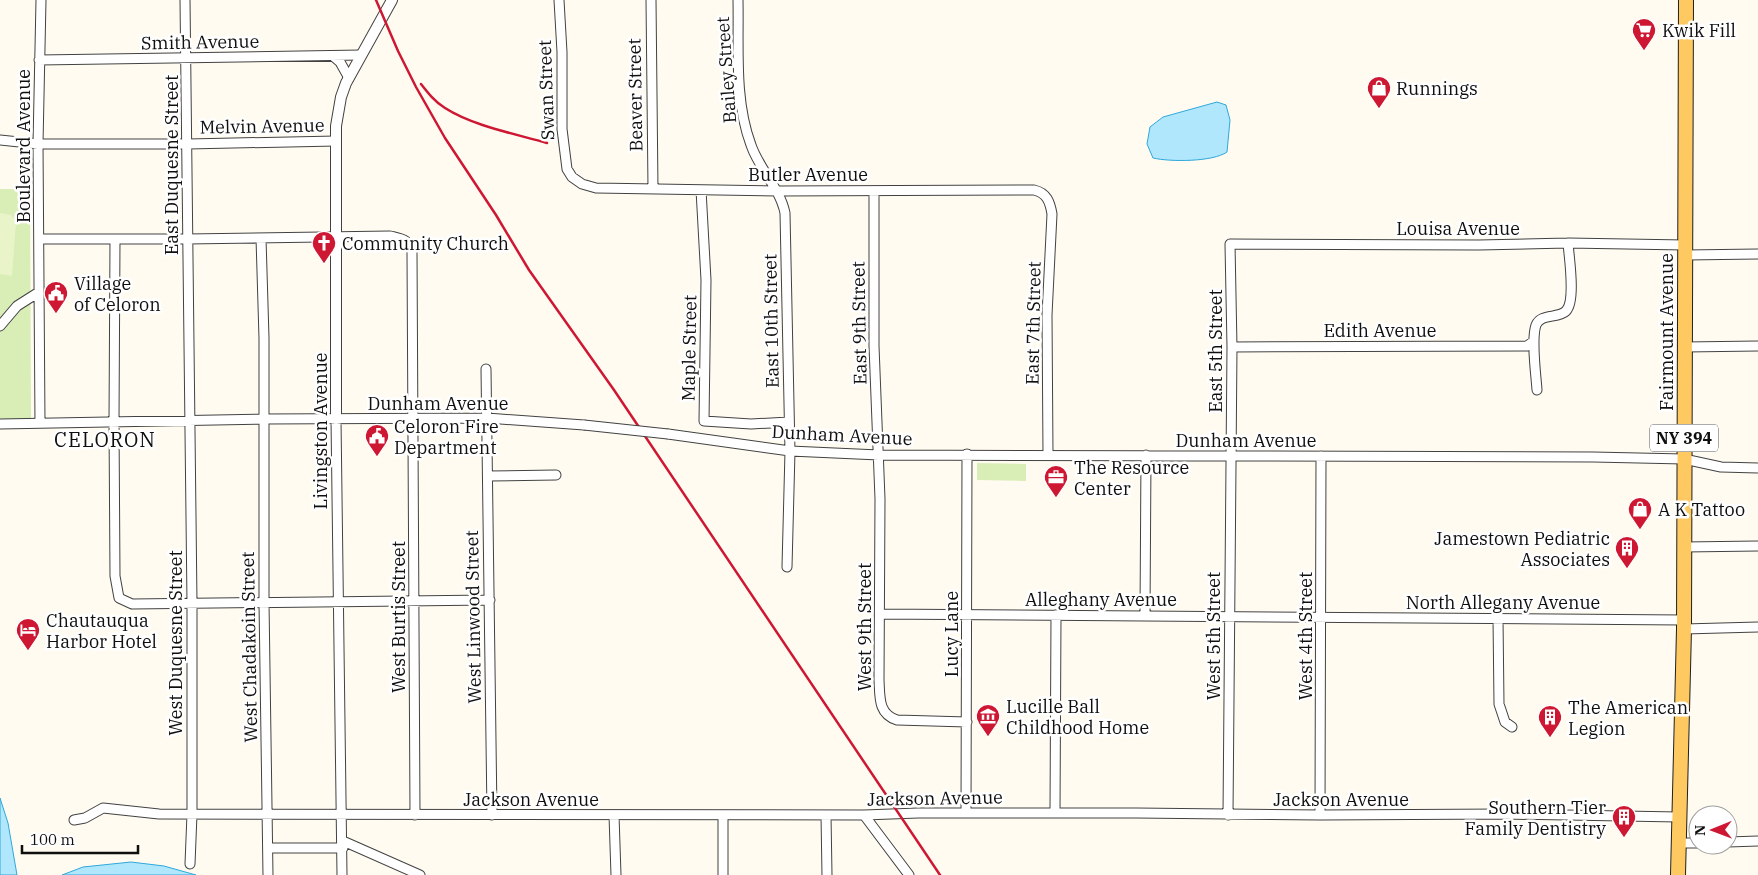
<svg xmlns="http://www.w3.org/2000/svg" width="1758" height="875" font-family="'IBM Plex Serif',serif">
  <rect width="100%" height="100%" fill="#fffbf1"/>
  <path fill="#d9eeb6" d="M0,189H30L31,419L0,420Z
    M977,463L1026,464V481L977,480Z"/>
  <path fill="#eaf4c9" d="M0,213L11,215L16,221L12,276L0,274Z"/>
  <path fill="#b0e7fc" stroke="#2fa8db" d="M1217,102L1226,105L1230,120L1227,152C1213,162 1170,162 1153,158L1147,144L1150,127L1163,117Z
    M0,798L8,823L17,875H0Z
    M131,862L164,866L196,875H62L83,867Z"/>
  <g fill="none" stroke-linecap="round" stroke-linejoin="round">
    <g stroke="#424242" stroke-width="11">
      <path id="minor" d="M185,0L192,603V814L190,864
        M559,0L562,52V129L567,169L572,177L582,184L596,188L777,191L1034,190C1047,193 1050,202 1052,214L1047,315L1048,454
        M651,0L653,189
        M738,0C739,47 734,100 751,145C759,169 780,188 785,213L790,451L787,567
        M333,56L340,62L349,78
        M39,60L361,55
        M0,140L38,144H188L336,141
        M701,190L706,280L704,421L751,424L789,422
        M874,191V346L880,499L879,680C880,697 878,714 897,720L967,722
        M261,238L264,338V602L268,875
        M39,239H187L390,236C403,239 408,239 412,252L415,815
        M115,240L114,422L115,576L119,598L132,604L490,600
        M1686,255L1758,254
        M0,326L17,306L39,292
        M1232,347L1527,346L1534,341
        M1685,347L1758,346
        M486,369L492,815
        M1537,390C1536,375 1531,339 1536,325C1541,313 1558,319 1566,311C1576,301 1569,257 1568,243
        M336,419L342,875
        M40,423L38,144L41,0
        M0,424L264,419L487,418L584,425
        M668,434L790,451L879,455L1593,457L1684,459L1721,467L1758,468
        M488,476L556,475
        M1684,547L1758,546
        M880,614L1683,620
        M1145,615L1146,455
        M1498,618L1499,704L1505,722L1512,727
        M1684,629L1758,627
        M966,813L967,454
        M1055,813L1056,615
        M614,815L616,875
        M723,815V875
        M826,815L827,875
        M864,815L909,875
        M1228,815L1232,347L1230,244L1479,245L1568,243L1685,245
        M1320,815L1321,456
        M74,820L85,818L103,808L159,814L864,815L918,813H1136L1320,815L1504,814L1679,817
        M343,841L420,875
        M1728,842L1758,841
        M1679,843H1698
        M268,848H343"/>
    </g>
    <g stroke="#424242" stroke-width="12">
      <path id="tertiary" d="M336,419V126L341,97L346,83L392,0"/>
    </g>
    <g stroke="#202020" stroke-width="16">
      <path id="primary" d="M1678,875L1684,629L1686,0"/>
    </g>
    <use href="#minor" stroke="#fff" stroke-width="9"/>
    <use href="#tertiary" stroke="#fff" stroke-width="10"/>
    <use href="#primary" stroke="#ffc961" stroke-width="14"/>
    <path stroke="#ce1833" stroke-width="2.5" d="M376,0L398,51L416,87L445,138L496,215L529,270L614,390L940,875
      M421,84C428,93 435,102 445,108C473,126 516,134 547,143"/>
    <g stroke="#424242" stroke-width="11" stroke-linecap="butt">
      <path id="minor-bridge" d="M584,425L668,434"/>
    </g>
    <use href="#minor-bridge" stroke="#fff" stroke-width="9"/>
  </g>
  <defs>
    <g id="supermarket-pin" transform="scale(1.25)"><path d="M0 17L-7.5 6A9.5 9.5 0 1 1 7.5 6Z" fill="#ce1833" stroke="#fff"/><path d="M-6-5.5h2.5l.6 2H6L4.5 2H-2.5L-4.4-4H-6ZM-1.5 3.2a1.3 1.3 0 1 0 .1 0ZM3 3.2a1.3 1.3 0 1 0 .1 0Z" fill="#fff"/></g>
    <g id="shop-pin" transform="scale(1.25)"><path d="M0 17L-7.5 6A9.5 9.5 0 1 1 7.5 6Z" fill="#ce1833" stroke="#fff"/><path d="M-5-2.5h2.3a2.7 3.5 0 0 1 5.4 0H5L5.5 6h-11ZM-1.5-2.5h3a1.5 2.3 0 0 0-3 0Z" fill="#fff"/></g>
    <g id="church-pin" transform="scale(1.25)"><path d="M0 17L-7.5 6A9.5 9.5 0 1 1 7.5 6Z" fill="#ce1833" stroke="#fff"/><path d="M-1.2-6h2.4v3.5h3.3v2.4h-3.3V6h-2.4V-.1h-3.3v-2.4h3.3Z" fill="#fff"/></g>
    <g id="civic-pin" transform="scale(1.25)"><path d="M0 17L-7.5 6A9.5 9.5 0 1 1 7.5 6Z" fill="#ce1833" stroke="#fff"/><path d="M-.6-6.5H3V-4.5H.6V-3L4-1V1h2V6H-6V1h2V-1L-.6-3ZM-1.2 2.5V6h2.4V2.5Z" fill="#fff"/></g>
    <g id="office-pin" transform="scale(1.25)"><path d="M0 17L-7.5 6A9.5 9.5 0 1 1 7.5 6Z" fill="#ce1833" stroke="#fff"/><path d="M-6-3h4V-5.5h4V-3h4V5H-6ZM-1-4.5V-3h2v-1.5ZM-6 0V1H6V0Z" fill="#fff"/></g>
    <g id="building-pin" transform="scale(1.25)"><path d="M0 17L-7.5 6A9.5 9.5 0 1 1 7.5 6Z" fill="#ce1833" stroke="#fff"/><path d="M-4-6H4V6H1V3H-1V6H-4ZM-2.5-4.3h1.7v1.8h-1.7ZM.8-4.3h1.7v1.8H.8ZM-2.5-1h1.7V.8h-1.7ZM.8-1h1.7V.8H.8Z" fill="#fff"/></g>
    <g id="hotel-pin" transform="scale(1.25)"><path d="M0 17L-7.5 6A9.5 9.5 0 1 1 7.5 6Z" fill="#ce1833" stroke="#fff"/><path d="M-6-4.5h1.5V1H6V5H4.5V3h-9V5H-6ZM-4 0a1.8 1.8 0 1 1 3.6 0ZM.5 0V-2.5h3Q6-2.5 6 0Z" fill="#fff"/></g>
    <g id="museum-pin" transform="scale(1.25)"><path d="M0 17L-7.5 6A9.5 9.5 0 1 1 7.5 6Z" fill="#ce1833" stroke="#fff"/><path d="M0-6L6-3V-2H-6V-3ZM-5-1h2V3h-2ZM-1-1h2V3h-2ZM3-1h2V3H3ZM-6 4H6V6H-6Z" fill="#fff"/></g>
  </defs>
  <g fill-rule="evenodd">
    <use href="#supermarket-pin" x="1644" y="30"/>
    <use href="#shop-pin" x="1379" y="88"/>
    <use href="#church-pin" x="324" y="243"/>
    <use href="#civic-pin" x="56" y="293"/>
    <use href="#civic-pin" x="377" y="436"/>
    <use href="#office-pin" x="1056" y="477"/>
    <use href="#shop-pin" x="1640" y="509"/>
    <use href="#building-pin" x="1627" y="548"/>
    <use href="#hotel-pin" x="28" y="630"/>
    <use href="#museum-pin" x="988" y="716"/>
    <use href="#building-pin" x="1550" y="717"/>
    <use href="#building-pin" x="1624" y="817"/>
  </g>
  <g text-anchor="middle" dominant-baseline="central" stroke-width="5" stroke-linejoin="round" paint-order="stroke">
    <rect fill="#fff" stroke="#575757" stroke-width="1" x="1650" y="424.5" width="68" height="27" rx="4"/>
    <g font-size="16" font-weight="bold" fill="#0f0f0f">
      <text x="1684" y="438">NY 394</text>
    </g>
    <g font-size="18" fill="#0f0f0f" stroke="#fff" text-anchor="start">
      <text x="1662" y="30">Kwik Fill</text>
      <text x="1396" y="88">Runnings</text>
      <text x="342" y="243">Community Church</text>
      <text x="74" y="283">Village<tspan x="74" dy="21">of Celoron</tspan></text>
      <text x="394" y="426">Celoron Fire<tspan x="394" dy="21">Department</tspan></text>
      <text x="1074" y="467">The Resource<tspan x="1074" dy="21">Center</tspan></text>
      <text x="1658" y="509">A K Tattoo</text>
      <text x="1610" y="538" text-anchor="end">Jamestown Pediatric<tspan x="1610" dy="21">Associates</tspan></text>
      <text x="46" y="620">Chautauqua<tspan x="46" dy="21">Harbor Hotel</tspan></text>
      <text x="1006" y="706">Lucille Ball<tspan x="1006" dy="21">Childhood Home</tspan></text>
      <text x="1568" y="707">The American<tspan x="1568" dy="21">Legion</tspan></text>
      <text x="1606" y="807" text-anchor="end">Southern Tier<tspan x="1606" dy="21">Family Dentistry</tspan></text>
    </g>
    <g font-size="18" fill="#0f0f0f" stroke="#fff">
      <text transform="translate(200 42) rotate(-1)">Smith Avenue</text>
      <text transform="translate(726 70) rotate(-94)">Bailey Street</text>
      <text transform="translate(546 90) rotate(-92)">Swan Street</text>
      <text transform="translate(635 95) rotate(-91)">Beaver Street</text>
      <text transform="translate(262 126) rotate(-1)">Melvin Avenue</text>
      <text transform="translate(23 146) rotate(-90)">Boulevard Avenue</text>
      <text transform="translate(171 165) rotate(-90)">East Duquesne Street</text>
      <text x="808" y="174">Butler Avenue</text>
      <text x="1458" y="228">Louisa Avenue</text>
      <text transform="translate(771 321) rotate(-91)">East 10th Street</text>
      <text transform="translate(859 323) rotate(-91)">East 9th Street</text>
      <text transform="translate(1033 323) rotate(-89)">East 7th Street</text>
      <text x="1380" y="330">Edith Avenue</text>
      <text transform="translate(1666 332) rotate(-90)">Fairmount Avenue</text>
      <text transform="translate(689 348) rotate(-89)">Maple Street</text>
      <text transform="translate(1215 351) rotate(-90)">East 5th Street</text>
      <text x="438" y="403">Dunham Avenue</text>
      <text transform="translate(320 431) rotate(-90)">Livingston Avenue</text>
      <text transform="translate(842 435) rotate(3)">Dunham Avenue</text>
      <text x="1246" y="440">Dunham Avenue</text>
      <text x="1101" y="599">Alleghany Avenue</text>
      <text x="1503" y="602">North Allegany Avenue</text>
      <text transform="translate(398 617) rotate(-90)">West Burtis Street</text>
      <text transform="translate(473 617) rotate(-91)">West Linwood Street</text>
      <text transform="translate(864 627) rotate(-90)">West 9th Street</text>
      <text transform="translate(951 634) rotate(-90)">Lucy Lane</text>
      <text transform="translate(1213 636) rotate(-90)">West 5th Street</text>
      <text transform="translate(1305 636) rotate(-90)">West 4th Street</text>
      <text transform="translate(175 643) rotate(-90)">West Duquesne Street</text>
      <text transform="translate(249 647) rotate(-91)">West Chadakoin Street</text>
      <text transform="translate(935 798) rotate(-1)">Jackson Avenue</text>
      <text x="531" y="799">Jackson Avenue</text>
      <text x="1341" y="799">Jackson Avenue</text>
    </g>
    <g font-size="20" letter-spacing="1" fill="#0f0f0f" stroke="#fff">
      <text x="105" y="439">CELORON</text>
    </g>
  </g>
  <g transform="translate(1713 830) rotate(269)"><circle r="24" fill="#ffffff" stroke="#9f9f9f"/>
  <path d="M0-4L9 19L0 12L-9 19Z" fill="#ce1833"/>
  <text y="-8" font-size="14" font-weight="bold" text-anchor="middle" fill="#0f0f0f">N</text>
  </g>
  <path d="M22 845v8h116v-8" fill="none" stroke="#0f0f0f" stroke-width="2.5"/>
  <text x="30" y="845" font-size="15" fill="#0f0f0f" stroke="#ffffff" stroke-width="4" paint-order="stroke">100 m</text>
</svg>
